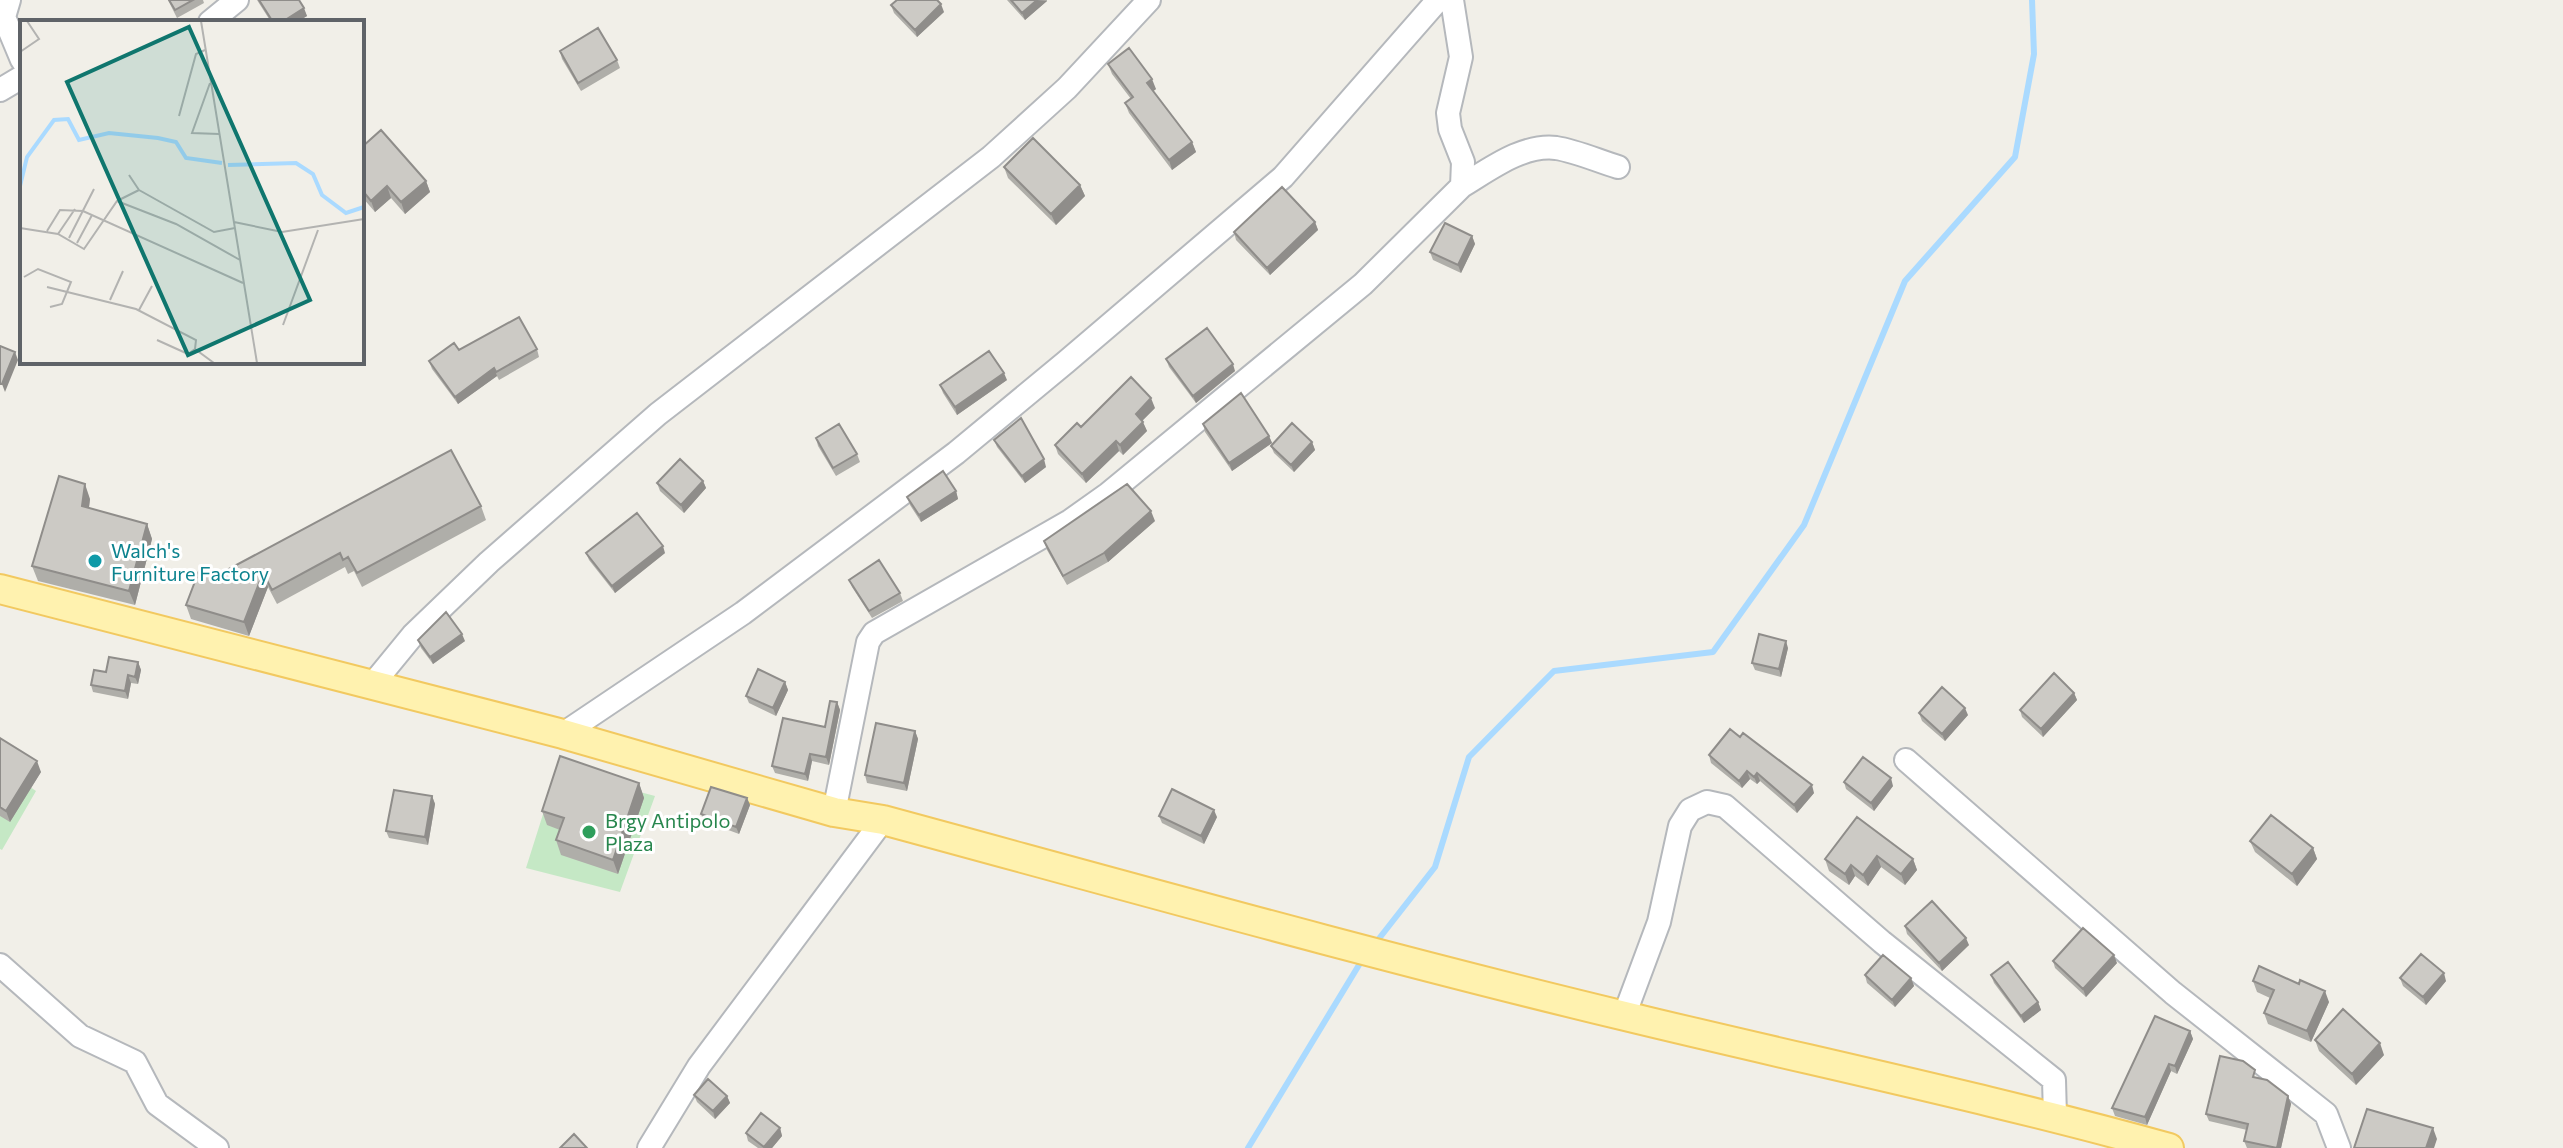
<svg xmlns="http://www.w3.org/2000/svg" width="2563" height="1148" font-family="Commissioner,sans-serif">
  <rect width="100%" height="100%" fill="#f1efe8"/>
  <path fill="#c5e8c5" d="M0,766L36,791L2,850L0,849Z
    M557,770L655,796L620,892L526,868Z"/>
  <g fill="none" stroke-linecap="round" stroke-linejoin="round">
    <path stroke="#aadaff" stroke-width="6" d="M1374,945L1435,867L1469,757L1554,671L1713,652L1804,525L1905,281L2015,157L2034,54L2032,0
      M1248,1148L1362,960"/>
    <g stroke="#b5b8bc" stroke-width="26">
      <path id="minor" d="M9,0L4,17L22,60
        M1452,0L1461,57L1448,113L1450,129L1463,162L1462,186C1489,170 1522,144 1556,148C1576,151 1598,161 1618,167
        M210,22L237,0
        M0,90L22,77
        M372,685L413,635L489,562L658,414L991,157L1067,88L1149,0
        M563,734L743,613L956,453L1066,362L1283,177L1438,0
        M1906,760L2173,993L2326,1114L2339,1148
        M834,812L868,642L874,633L1070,521L1108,494L1363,284L1462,186
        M0,965L80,1036L135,1062L157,1104L217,1148
        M1624,1016L1659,922L1680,826L1690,810L1707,802L1725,806L1882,942L2054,1080L2055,1116
        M649,1148L699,1066L883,820"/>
    </g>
    <g stroke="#f2c960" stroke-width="32">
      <path id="major" d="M0,589L563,734L834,812L883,820C1130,887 1376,956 1625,1016C1806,1060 1989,1098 2169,1148"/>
    </g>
    <use href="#minor" stroke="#fff" stroke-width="22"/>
    <use href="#major" stroke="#fff2af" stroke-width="28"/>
  </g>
  <path fill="#afaea9" d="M168,0H203L204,3L177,18Z
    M257,0H299L307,16L297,22H271Z
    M1007,0H1047V1L1025,20Z
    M891,5L944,12L917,37L894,13Z
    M560,51L617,60L620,68L581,91L562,59Z
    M1108,64L1156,89L1153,91L1192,142L1196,152L1172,170L1129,113L1125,103L1131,99L1112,74Z
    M362,147L426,181L430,192L405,214L391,198L375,212L362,197Z
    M1004,167L1080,185L1085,196L1056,225L1008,178Z
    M1315,222L1318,230L1270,275L1236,240L1234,232Z
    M1472,236L1475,244L1461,273L1433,260L1430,252Z
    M537,349L539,357L499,380L497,376L458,404L432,369L429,361L459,350Z
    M1166,359L1235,371L1196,403L1169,367Z
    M1007,380L957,415L943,393L940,385Z
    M1155,408L1142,421L1147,431L1123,455L1119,451L1086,483L1058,454L1055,445L1081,427Z
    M1203,424L1269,436L1272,443L1232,471L1205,432Z
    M816,438L857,454L860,462L836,476L818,446Z
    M994,440L1046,467L1025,483L997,447Z
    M1312,442L1315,450L1294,472L1274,453L1271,446Z
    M703,481L706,488L684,513L660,491L657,483Z
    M956,491L958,499L921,522L910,505L907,497Z
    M90,499L89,508L147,524L152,539L135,605L38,581L32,566Z
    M481,506L486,520L362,587L354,571L348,574L345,567L277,604L268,587L249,636L191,619L186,605L214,577Z
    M1155,521L1108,562L1067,585L1047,550L1044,541Z
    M586,553H665L615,593L589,560Z
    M849,580L900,593L903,601L872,618L852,587Z
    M418,640L465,641L433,664L421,648Z
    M1788,648L1781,677L1755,670L1752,663Z
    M138,662L141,670L138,684L131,683L128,699L93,692L91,685L106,672Z
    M785,682L788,690L776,716L749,703L746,696Z
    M2074,693L2077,700L2043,737L2022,717L2020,710Z
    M837,702L840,710L829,765L812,761L808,781L775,773L772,766L825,727Z
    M1919,713L1968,715L1945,741L1922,721Z
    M915,731L918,739L907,791L867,783L865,775Z
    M0,738L41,772L10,822L0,816Z
    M1709,755L1814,793L1797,813L1760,781L1757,784L1750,779L1742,788L1711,763Z
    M1844,782L1893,786L1874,811L1846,789Z
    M639,783L644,798L618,874L561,855L556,840L560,830L547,825L542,811Z
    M432,796L435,804L428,845L389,838L386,831Z
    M747,798L750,805L739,834L704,821L701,814Z
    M1159,816L1217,817L1204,844L1162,823Z
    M1857,817L1913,859L1917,870L1905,885L1881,867L1868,886L1855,876L1849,885L1829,871L1825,859Z
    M2250,841L2313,848L2317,859L2297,886L2255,852Z
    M1905,926L1969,945L1942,971L1907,934Z
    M2053,961L2117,963L2086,997L2055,968Z
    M1865,975L1911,978L1914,986L1895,1007L1867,983Z
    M1991,975L2038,1002L2041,1010L2024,1023L1994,983Z
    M2400,978L2446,981L2426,1005L2403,986Z
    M2253,981L2299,984L2329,1002L2311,1042L2268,1024L2264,1013L2270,998L2257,992Z
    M2190,1031L2193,1039L2177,1074L2171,1071L2147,1125L2115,1116L2112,1108Z
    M2315,1040L2384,1055L2356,1085L2319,1051Z
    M2257,1078L2288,1096L2291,1104L2281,1148H2247L2244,1141L2247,1130L2209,1121L2206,1114Z
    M694,1095L727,1096L730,1103L715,1119L697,1102Z
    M780,1128L782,1136L772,1148H758L748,1141L746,1133Z"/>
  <path fill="#8f8d8a" d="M1037,0L1047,1L1025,20L1022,13Z
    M941,4L944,12L917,37L915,30Z
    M304,8L307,16L297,22H282Z
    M1152,79L1156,89L1151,93L1147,83Z
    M1192,142L1196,152L1172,170L1169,160Z
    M426,181L430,192L405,214L401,202Z
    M1080,185L1085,196L1056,225L1051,214Z
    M387,186L391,198L375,212L371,201Z
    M1315,222L1318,230L1270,275L1267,268Z
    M1472,236L1475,244L1461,273L1458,265Z
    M15,352L18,360L5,392L2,384Z
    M1233,364L1235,371L1196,403L1193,396Z
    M494,368L497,376L458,404L455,397Z
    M1004,373L1007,380L957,415L955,407Z
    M1151,398L1155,408L1139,424L1136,414Z
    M1143,422L1147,431L1123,455L1120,445Z
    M1269,436L1272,443L1232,471L1229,463Z
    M1116,441L1119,451L1086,483L1082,474Z
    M1312,442L1315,450L1294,472L1291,465Z
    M1044,459L1046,467L1025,483L1022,476Z
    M703,481L706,488L684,513L681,505Z
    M85,484L90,499L87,521L82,506Z
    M956,491L958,499L921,522L919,515Z
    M1151,511L1155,521L1108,562L1104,553Z
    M147,524L152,539L135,605L129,591Z
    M663,546L665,553L615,593L612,586Z
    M263,573L268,587L249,636L244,622Z
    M462,634L465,641L433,664L430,657Z
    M1786,641L1788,648L1781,677L1779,669Z
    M138,662L141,670L138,684L135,677Z
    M128,675L131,683L128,699L125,691Z
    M785,682L788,690L776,716L773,708Z
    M2074,693L2077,700L2043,737L2041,729Z
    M837,702L840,710L829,765L826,757Z
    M1965,708L1968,715L1945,741L1942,734Z
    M915,731L918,739L907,791L904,783Z
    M810,754L812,761L808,781L805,774Z
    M37,761L41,772L10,822L6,811Z
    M1747,771L1750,779L1742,788L1739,781Z
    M1757,773L1760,781L1757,784L1754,777Z
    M1891,778L1893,786L1874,811L1871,803Z
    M639,783L644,798L618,874L613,860Z
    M1812,785L1814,793L1797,813L1794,805Z
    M432,796L435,804L428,845L425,837Z
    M747,798L750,805L739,834L736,827Z
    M1214,810L1217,817L1204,844L1201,836Z
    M2313,848L2317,859L2297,886L2292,874Z
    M1877,856L1881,867L1868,886L1863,875Z
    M1913,859L1917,870L1905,885L1901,874Z
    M1851,865L1855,876L1849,885L1845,874Z
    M1966,938L1969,945L1942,971L1939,963Z
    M2114,955L2117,963L2086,997L2083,989Z
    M2444,973L2446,981L2426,1005L2423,997Z
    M1911,978L1914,986L1895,1007L1892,1000Z
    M2325,991L2329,1002L2311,1042L2307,1031Z
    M2038,1002L2041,1010L2024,1023L2021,1016Z
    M2190,1031L2193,1039L2177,1074L2175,1066Z
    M2380,1043L2384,1055L2356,1085L2352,1074Z
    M2169,1064L2171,1071L2147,1125L2145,1117Z
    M727,1096L730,1103L715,1119L713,1111Z
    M2288,1096L2291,1104L2281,1148H2277Z
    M780,1128L782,1136L772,1148H764Z
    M2433,1128L2437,1139L2434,1148H2426Z"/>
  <path fill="#cccac5" stroke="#8f8d8a" stroke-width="2" d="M169,0H193L175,10Z
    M259,0H299L304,8L282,22H273Z
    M897,0H937L941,4L915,30L891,5Z
    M1011,0H1037L1022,13Z
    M598,28L617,60L578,83L560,51Z
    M1129,48L1152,79L1147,83L1192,142L1169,160L1125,103L1133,97L1108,64Z
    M381,130L426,181L401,202L387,186L371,201L362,190V147Z
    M1033,138L1080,185L1051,214L1004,167Z
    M1282,187L1315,222L1267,268L1234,232Z
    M1445,223L1472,236L1458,265L1430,252Z
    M519,317L537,349L496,372L494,368L455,397L429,361L454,343L459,350Z
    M1207,328L1233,364L1193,396L1166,359Z
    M0,346L15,352L2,384H0Z
    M989,351L1004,373L955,407L940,385Z
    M1131,377L1151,398L1136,414L1143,422L1120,445L1116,441L1082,474L1055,445L1077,423L1081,427Z
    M1241,393L1269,436L1229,463L1203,424Z
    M1021,418L1044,459L1022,476L994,440Z
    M1292,423L1312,442L1291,465L1271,446Z
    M839,424L857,454L833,468L816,438Z
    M451,450L481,506L357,573L348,557L343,560L340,553L272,590L263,573L244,622L186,605L199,571L214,577Z
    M680,459L703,481L681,505L657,483Z
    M943,471L956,491L919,515L907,497Z
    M59,476L85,484L82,506L147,524L129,591L32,566Z
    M1127,484L1151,511L1104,553L1063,576L1044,541Z
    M637,513L663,546L612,586L586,553Z
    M879,560L900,593L869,611L849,580Z
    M446,612L462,634L430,657L418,640Z
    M1759,634L1786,641L1779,669L1752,663Z
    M109,657L138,662L135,677L128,675L125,691L91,685L94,670L106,672Z
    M758,669L785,682L773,708L746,696Z
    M2054,673L2074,693L2041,729L2020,710Z
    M1942,687L1965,708L1942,734L1919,713Z
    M830,701L837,702L826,757L810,754L805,774L772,766L783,718L825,727Z
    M876,723L915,731L904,783L865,775Z
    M1730,729L1740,737L1743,733L1812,785L1794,805L1757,773L1754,777L1747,771L1739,781L1709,755Z
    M0,738L37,761L6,811L0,807Z
    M560,756L639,783L613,860L556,840L564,818L542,811Z
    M1863,757L1891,778L1871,803L1844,782Z
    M711,787L747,798L736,827L701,814Z
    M1172,789L1214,810L1201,836L1159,816Z
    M394,790L432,796L425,837L386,831Z
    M2271,815L2313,848L2292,874L2250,841Z
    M1857,817L1913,859L1901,874L1877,856L1863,875L1851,865L1845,874L1825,859Z
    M1932,901L1966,938L1939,963L1905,926Z
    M2083,928L2114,955L2083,989L2053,961Z
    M2421,954L2444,973L2423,997L2400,978Z
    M1883,955L1911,978L1892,1000L1865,975Z
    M2008,962L2038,1002L2021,1016L1991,975Z
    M2259,966L2299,984L2300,980L2325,991L2307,1031L2264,1013L2274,990L2253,981Z
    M2343,1009L2380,1043L2352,1074L2315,1040Z
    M2155,1016L2190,1031L2175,1066L2169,1064L2145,1117L2112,1108Z
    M2220,1056L2243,1061L2255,1070L2253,1077L2267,1080L2288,1096L2277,1148L2244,1141L2248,1124L2206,1114Z
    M708,1079L727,1096L713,1111L694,1095Z
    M2367,1109L2433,1128L2426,1148H2354Z
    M761,1113L780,1128L764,1147L746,1133Z
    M574,1134L587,1148H560Z"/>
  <circle fill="#0f9aa8" stroke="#fff" stroke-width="3" cx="95" cy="561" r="8"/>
  <circle fill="#2e9e5b" stroke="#fff" stroke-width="3" cx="589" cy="832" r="8"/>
  <g text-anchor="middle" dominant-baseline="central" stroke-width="6" stroke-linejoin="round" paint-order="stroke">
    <g font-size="20" fill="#0d838f" stroke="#fff" text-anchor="start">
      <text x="111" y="550">Walch's<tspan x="111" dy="23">Furniture Factory</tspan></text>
    </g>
    <g font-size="20" fill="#27864d" stroke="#fff" text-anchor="start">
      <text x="605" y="820">Brgy Antipolo<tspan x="605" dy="23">Plaza</tspan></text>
    </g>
  </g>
  <g transform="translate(20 20)">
    <rect width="344" height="344" fill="#f1efe8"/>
    <path fill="none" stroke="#aadaff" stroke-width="4" d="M208,145L276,143L293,154L302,175L326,193L344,187M0,166L7,137L34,100L48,99L59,120L89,113L138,118L156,122L166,138L202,143"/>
    <path fill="none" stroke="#b3b3b1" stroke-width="2" d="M181,1L237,343M0,32L19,19L7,1M190,63L172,113L199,114M159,96L176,34L185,30M119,170L194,212L215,208M99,180L119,170L109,155M214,202L262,212L344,199M0,208L38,214L64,229L97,181L156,204L220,240M27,211L40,190L63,191L223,263M38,214L55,189M49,218L74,169M57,223L72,195M4,257L18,249L51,262L42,284L30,287M27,267L116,289L176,320L175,329L194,343M90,280L103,251M119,290L132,266M263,305L298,210M137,320L168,334L175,329"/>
    <path fill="#0f766e" fill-opacity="0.15" stroke="#0f766e" stroke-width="4" d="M169,7L290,280L168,335L47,62Z"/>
    <rect width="344" height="344" fill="none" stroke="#5f6368" stroke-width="4"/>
  </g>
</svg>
